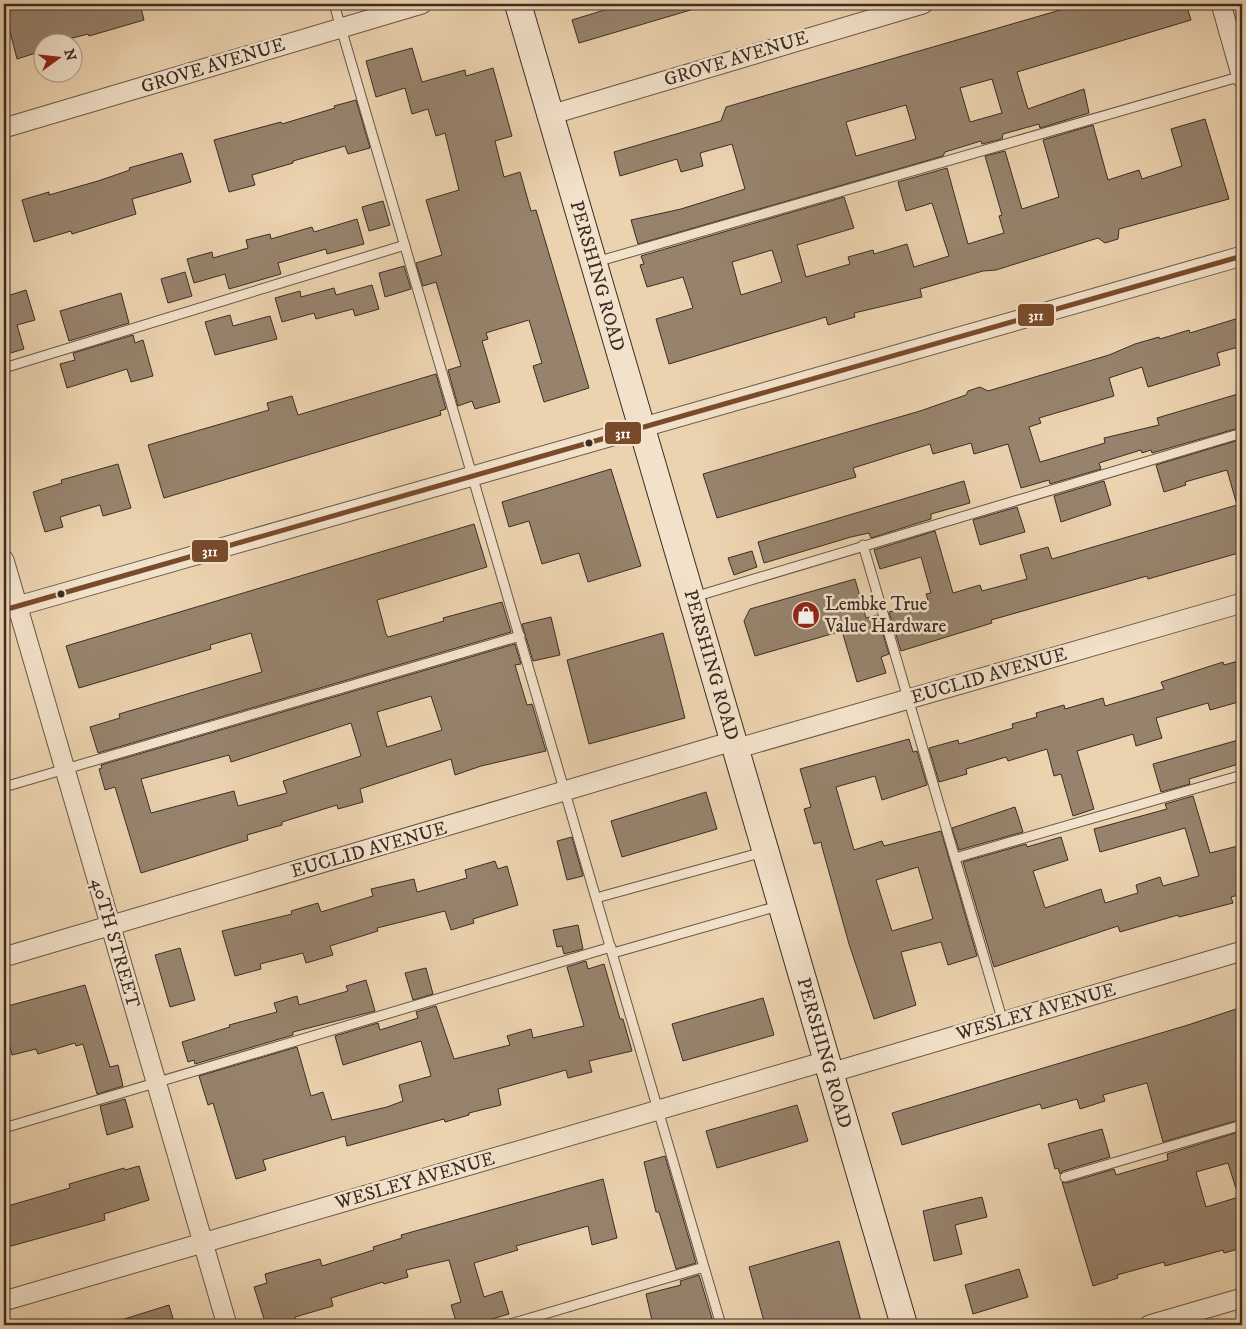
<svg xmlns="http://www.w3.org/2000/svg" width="1246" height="1329" font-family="'IM FELL DW Pica',serif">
  <rect width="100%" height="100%" fill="#ecd3af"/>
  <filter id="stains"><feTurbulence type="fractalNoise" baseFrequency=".004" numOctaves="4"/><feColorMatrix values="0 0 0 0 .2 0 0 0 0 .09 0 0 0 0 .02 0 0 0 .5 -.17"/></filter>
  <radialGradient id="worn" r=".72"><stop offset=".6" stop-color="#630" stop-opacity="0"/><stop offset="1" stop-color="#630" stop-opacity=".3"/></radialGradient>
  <path fill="#97836d" stroke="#3b2d26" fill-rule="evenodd" d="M19,4H140L144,20L89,36L88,34L57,42H42V51L17,59L4,8Z
    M624,4H693L694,9L579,43L572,20Z
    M1081,4H1186L1191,20L1017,72L1028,109L1084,89L1089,113L1040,128L1039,124L1003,134L1002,139L982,144L981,141L945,152L943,156L638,244L631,220L681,209L745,189L732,144L700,153L703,166L681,172L677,159L620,176L614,152L721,121L726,107ZM992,79L1002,113L970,122L960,88ZM906,105L916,139L856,156L846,122Z
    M412,48L422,82L465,70L466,76L493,68L512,136L495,141L504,177L520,172L531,211L536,210L589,388L544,402L533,366L542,363L529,320L492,331L486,333L488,339L482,341L500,402L475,409L472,401L458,406L448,370L461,366L436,282L423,286L416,263L442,255L426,200L459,190L445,133L436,136L428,109L412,114L405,88L376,97L366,61Z
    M356,100L370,148L348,154L345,146L293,161V163L252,175L255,185L229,192L214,140L281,122L282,124L335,108L334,106Z
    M1205,119L1229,199L1119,229L1118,239L1105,243L1098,238L996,270L983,271L920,289L922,297L854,313L855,317L828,325L826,317L669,364L656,319L693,308L683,277L647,287L640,265L644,264L641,256L844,197L854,228L797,245L806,277L850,264L848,257L873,250L874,254L907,244L914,267L949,256L932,203L906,211L898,182L947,168L968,244L1004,233L999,216L1002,215L985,156L1005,151L1022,209L1059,197L1043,140L1093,125L1108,180L1139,170L1142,179L1182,166L1171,129ZM772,250L782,282L741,295L732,262Z
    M182,153L191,182L132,199L136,214L72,234L71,231L34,242L22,200L49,192V195L98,181L130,170L129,168Z
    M383,201L390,225L369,231L362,207Z
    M357,219L364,244L327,254L326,249L278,263L281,274L229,289L225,274L194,283L187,259L212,252L213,258L248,248L246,240L270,234L271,239L312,227L314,232Z
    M404,266L411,289L385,297L379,273Z
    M185,272L192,296L168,303L161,279Z
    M372,285L379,309L355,316L353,309L316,319L314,313L282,322L275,298L300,291L301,297L334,288L336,295Z
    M26,290L35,320L17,325L24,349L4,355V297Z
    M121,293L129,323L69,341L60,311Z
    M230,315L233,326L270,316L277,339L215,355L205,322Z
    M1242,317V346L1217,353L1220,365L1148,387L1142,367L1109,378L1114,396L1039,418L1041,423L1029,427L1040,462L1105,443L1104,438L1159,425L1157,418L1238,394L1242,408V427L1152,453L1151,450L1142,453L1141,450L1099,463L1101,469L1050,484L1049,480L1021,488L1008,444L974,454L971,443L933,454L930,444L853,468L856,477L717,518L703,474L920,411L966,395L968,391L980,387L988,391L1109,355L1135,344L1159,337L1160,339L1189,330L1190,333Z
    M133,335L135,343L143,340L153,376L131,382L127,369L67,388L60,364L75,360L73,353Z
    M436,374L446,409L440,411L441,415L164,498L148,445L269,410L267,403L292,396L298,415Z
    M1242,439V552L1148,579L1147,576L991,620L992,623L901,651L889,612L928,600L926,594L931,593L921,557L880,569L874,550L935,531L953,593L980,585L982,591L1027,579L1020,555L1048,547L1052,559L1237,505L1227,470L1185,482L1186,485L1164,492L1156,465Z
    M118,464L131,508L103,516L100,505L60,517L63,527L45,532L33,492L62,483L61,480Z
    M611,469L641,566L588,582L579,553L542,564L529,521L509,527L502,502Z
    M964,481L970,503L931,514V519L871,538L869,533L851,537L764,563L758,542Z
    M1104,481L1111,505L1061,522L1054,496Z
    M1017,507L1025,532L980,545L973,520Z
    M474,524L487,567L377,600L386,634L388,637L444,621L443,618L502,602L511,632L98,753L90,727L120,718L119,714L262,672L251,633L210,645L211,649L79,688L66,646Z
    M752,551L757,567L734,575L728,558Z
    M855,579L866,618L877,615L889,654L881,657L886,673L857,682L842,631L755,656L744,621L750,609Z
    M551,617L560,655L533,661L522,624Z
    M663,633L685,718L589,744L567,660Z
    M515,644L521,664L515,665L527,705L532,704L546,751L481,766L455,775L451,759L360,789L363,802L338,809L337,805L282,822V825L247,835L248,840L141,873L115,787L105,790L99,769L102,768L101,765ZM431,696L442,730L387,747L377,712ZM351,723L361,756L283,781L287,793L238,806L234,791L151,813L141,779L229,755L231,762Z
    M1242,660V701L1210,710L1208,703L1156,718L1162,738L1136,746L1133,734L1077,751L1094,809L1073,816L1061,774L1054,776L1047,749L1008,761L1006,757L966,769L967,774L939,782L929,748L958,740L959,744L1013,728L1012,724L1037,717L1036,713L1064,705L1065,709L1103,698L1105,706L1164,689L1161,682L1223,662L1224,665Z
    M909,739L913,752L917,751L927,785L882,800L875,776L836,787L854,850L882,841L884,846L941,831L977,956L948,965L941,942L901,952L916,1005L874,1019L849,944L822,847L821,842L814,844L804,809L811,807L800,769ZM918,867L933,919L892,931L876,880Z
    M1242,739V763L1189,779L1190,784L1161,792L1153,764Z
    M706,792L717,829L622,857L611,821Z
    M1193,796L1210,853L1242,845V894L1231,897L1233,903L1179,917L1178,915L1120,932L1118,926L994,967L963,862L1026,844L1027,847L1061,837L1068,860L1033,871L1045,908L1101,889L1105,903L1138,893L1136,885L1160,877L1163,886L1199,876L1185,828L1100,852L1094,829L1167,809L1165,804Z
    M1015,807L1023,832L959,850L952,828Z
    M572,837L583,876L567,880L557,841Z
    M495,861L498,869L507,866L518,905L473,919L474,923L451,930L445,911L377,928L378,931L330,946L333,955L306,963L303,953L260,964L261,969L235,976L222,931L292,914L291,911L318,903L321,912L373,896L371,889L414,879L417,892L467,878L465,870Z
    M578,925L583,949L564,954L562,946L557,947L553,930Z
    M180,948L195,1000L170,1007L155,955Z
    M586,961L588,969L604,964L620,1019H623L632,1051L589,1061L592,1072L568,1078L566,1070L498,1089L501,1105L469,1113V1115L445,1122L444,1119L347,1146L345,1136L263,1160L266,1170L236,1179L213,1103L208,1105L199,1076L297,1047L311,1096L323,1092L332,1120L387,1107L403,1101L399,1085L431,1076L421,1041L343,1065L335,1036L378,1023L380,1030L418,1018L416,1012L436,1006L454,1059L510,1045L507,1036L531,1029L533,1038L584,1026L567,967Z
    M426,968L433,994L413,1000L405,973Z
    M366,980L375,1011L293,1032V1035L195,1064L194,1060L188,1062L182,1042L230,1027L229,1025L277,1012L274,1003L297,996L299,1005L348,991L346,986Z
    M85,985L110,1067L118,1065L123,1086L97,1094L83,1044L76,1046L75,1043L38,1054L36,1049L12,1055L4,1022V1007Z
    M763,998L774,1035L683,1061L672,1024Z
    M1242,1007V1119L1163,1142L1147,1083L1103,1095L1105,1101L1080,1109L1077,1099L1042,1109L1040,1104L902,1145L892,1113L1188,1025Z
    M125,1099L133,1127L107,1135L100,1106Z
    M797,1105L808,1141L717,1168L706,1131Z
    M1102,1129L1110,1157L1063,1171L1060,1174L1058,1168L1055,1169L1048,1144Z
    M1242,1131V1194L1238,1195L1228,1163L1196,1172L1206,1207L1242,1196V1248L1224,1253L1223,1250L1165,1266L1164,1262L1117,1275L1118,1278L1093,1286L1062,1182L1067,1183L1114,1169L1116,1175L1168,1160L1167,1154Z
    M665,1156L696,1263L676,1269L659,1212H656L644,1162Z
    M139,1166L149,1200L104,1214L105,1220L4,1248V1207L70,1188L69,1184L124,1168L125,1170Z
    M603,1179L617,1238L592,1245L588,1226L516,1246L518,1250L474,1263L484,1297L502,1291L509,1314L471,1325H457L451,1305L461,1302L449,1260L406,1270L408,1277L384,1284L383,1282L331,1298L333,1306L295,1317L296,1321L282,1325H266L254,1287L267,1283L265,1274L320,1259L322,1266L374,1250L373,1247L402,1238L401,1235Z
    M982,1197L987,1217L955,1225L962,1254L934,1261L923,1211Z
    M839,1241L862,1325H765L749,1267Z
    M1019,1269L1028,1297L973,1314L965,1285Z
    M699,1275L714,1325H653L646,1294L681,1285L680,1281Z
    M169,1305L175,1325H119L118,1321Z"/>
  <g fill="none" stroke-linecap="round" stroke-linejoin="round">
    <g stroke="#675648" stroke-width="11">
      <path id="service" d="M334,4L721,1325
        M596,262L1242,76
        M4,368L405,245
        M863,545L1003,1022
        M694,597L1242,433
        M4,787L520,636
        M955,858L1242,775
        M596,898L763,852
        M613,953L778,906
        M4,1128L611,947
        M1065,1177L1242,1125
        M507,1325L704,1267"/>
    </g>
    <g stroke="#675648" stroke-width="21">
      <path id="minor" d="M1221,4L1242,78
        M550,115L923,4
        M4,128L422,4
        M4,560L227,1325
        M4,610L1242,256
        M735,749L1242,603
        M4,957L733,741
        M830,1073L1242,951
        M4,1301L826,1061
        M1149,1325L1242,1298"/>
    </g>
    <g stroke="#3b2d26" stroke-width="28">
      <path id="secondary" d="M518,4L904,1325"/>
    </g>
    <use href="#service" stroke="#f3e2cb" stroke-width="9"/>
    <use href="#minor" stroke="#f3e2cb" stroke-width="19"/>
    <use href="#secondary" stroke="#f3e2cb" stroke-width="26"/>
    <g stroke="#f3e2cb" stroke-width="9">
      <path id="bus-1" d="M4,610L1242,256"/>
    </g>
    <use href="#bus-1" stroke="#7a4b2a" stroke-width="5"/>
  </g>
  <defs>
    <g id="shop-disc" transform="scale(1.4375)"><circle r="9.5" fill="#8f2418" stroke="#f3e2cb"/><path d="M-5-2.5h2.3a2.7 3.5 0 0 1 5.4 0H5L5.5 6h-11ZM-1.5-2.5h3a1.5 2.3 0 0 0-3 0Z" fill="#fff"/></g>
  </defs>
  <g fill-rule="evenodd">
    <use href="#shop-disc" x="806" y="615"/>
  </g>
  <g fill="#3b2d26" stroke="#f3e2cb" stroke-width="2">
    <circle cx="589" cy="443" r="4.5"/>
    <circle cx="61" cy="594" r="4.5"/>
  </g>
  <g text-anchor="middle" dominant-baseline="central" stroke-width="5" stroke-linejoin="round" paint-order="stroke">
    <g font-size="19" fill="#3b2d26" stroke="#f3e2cb">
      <text transform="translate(736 59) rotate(-17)">GROVE AVENUE</text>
      <text transform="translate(213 66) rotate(-17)">GROVE AVENUE</text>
      <text transform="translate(597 276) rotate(74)">PERSHING ROAD</text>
      <text transform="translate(711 665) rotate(74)">PERSHING ROAD</text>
      <text transform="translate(989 676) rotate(-16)">EUCLID AVENUE</text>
      <text transform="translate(369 850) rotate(-16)">EUCLID AVENUE</text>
      <text transform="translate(115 943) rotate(74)">40TH STREET</text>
      <text transform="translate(1036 1012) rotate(-16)">WESLEY AVENUE</text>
      <text transform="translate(824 1053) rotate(74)">PERSHING ROAD</text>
      <text transform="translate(415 1181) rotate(-16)">WESLEY AVENUE</text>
    </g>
    <g font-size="19" fill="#3b2d26" stroke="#f3e2cb" text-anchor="start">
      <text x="825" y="604">Lembke True<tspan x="825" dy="22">Value Hardware</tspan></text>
    </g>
  </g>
  <g stroke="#f3e2cb" stroke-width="2">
    <rect x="1017" y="303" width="38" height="24" rx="5" fill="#7a4b2a"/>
    <rect x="604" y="421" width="38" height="24" rx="5" fill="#7a4b2a"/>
    <rect x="191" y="539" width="38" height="24" rx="5" fill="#7a4b2a"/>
  </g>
  <g font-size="14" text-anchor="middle" font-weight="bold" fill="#fff">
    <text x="1036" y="320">311</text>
    <text x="623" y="438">311</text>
    <text x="210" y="556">311</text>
  </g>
  <rect width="1246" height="1329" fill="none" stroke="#ecd3af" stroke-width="20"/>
  <rect x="5" y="5" width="1236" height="1319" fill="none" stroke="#3b2d26" stroke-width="2.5"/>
  <rect x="10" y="10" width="1226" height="1309" fill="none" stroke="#3b2d26"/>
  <g transform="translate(58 58) rotate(75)"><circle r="24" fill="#f3e2cb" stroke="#a99a89"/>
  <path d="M0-4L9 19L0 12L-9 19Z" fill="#8f2418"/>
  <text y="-8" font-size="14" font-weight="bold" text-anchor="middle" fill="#3b2d26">N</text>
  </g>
  <rect width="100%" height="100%" filter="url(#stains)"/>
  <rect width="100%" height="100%" fill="url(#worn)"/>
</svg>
